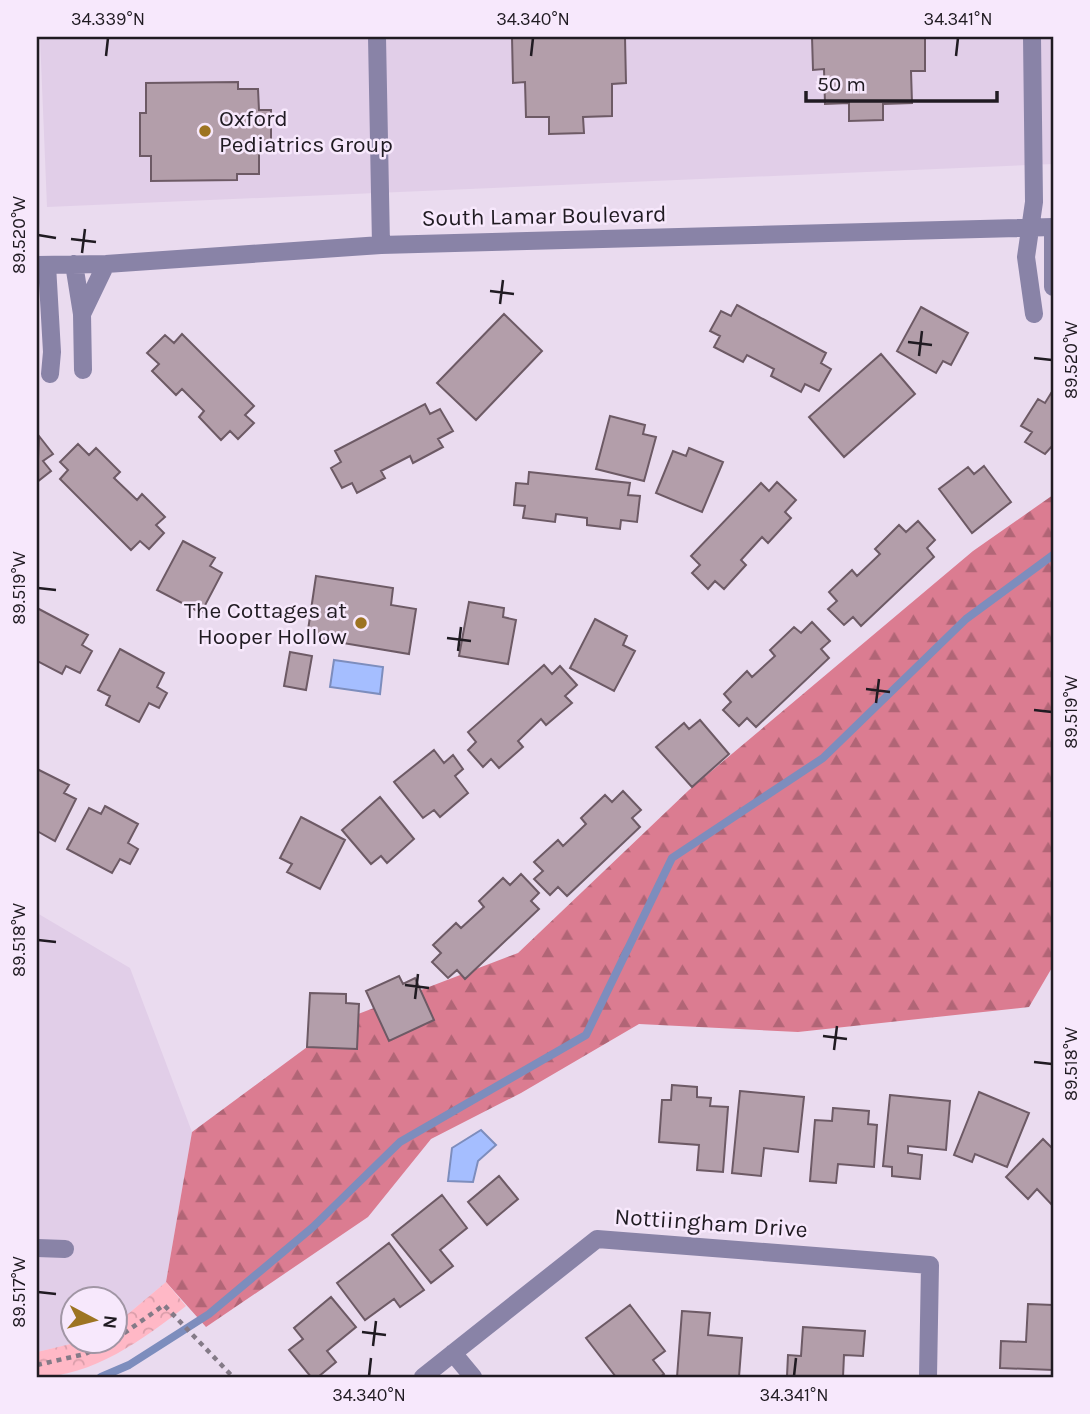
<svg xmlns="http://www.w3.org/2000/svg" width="1090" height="1414" font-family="Karla,sans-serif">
  <defs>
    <pattern id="forest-firs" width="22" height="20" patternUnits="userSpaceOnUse" patternTransform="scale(1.75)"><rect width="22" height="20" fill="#db7c91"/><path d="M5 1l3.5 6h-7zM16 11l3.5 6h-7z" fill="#b16576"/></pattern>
    <pattern id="park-crowns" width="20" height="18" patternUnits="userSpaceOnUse" patternTransform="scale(1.75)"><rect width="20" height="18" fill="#ffb8c6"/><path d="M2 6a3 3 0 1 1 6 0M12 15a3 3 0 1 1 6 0" fill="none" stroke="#da9eaa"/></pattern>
  </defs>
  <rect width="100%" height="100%" fill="#eadbef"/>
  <path fill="#e1cee8" d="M40,37H1053V164L47,207Z
    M37,913L130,968L192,1132L166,1282L116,1324V1298H74V1340L83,1341L37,1352Z"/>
  <path fill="url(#forest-firs)" d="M1053,495V966L1029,1007L798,1032L639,1024L521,1093L431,1139L368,1217L206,1327L166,1282L192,1132L345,1019L518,953L689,790L973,551Z"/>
  <path fill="url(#park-crowns)" d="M166,1282L186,1306C144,1339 92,1377 37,1377V1352L83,1341L116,1340V1324Z"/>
  <path fill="#a5beff" stroke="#7d8dbd" stroke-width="2" d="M334,660L383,667L380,694L330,687Z
    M481,1130L496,1145L478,1161L473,1182L448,1181L452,1148Z"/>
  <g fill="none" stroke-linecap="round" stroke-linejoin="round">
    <path stroke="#7d8dbd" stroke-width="8" d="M101,1377L129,1365L209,1314L313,1227L400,1142L586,1035L672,858L823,758L966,619L1053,555"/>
  </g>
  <path fill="#b39eaa" stroke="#6d5a65" stroke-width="2" d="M512,37H625L626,83L612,84V116L583,117L584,133L549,134V117H526L525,82L513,83Z
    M812,37H925V71H911L912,103L883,104V120L849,121V103L825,104L824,69L813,70Z
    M238,82V89H258L259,110H271V150H259V174H237V180L151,181V156H140V113H146V83Z
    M737,305L826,353L821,363L831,369L819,391L805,384L801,392L771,376L774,369L747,355L743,362L714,347L720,336L710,331L721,311L731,316Z
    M921,307L968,333L951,365L943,361L936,373L897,351Z
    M504,314L542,351L476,420L437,383Z
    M182,334L254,406L245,415L254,423L238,439L230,431L221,440L199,417L204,411L182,389L176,395L152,371L159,364L147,353L165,335L174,343Z
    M881,354L915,394L844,457L809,417Z
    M1053,390V445L1045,454L1025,442L1032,432L1021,426L1038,399L1045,403Z
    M425,404L430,414L440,409L453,431L438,439L443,447L413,463L410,456L381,471L385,478L357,493L352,483L342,488L331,468L341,462L335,451Z
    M610,416L645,425L643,434L656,437L644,481L596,469Z
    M39,436L53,454L43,461L51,471L37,482Z
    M78,444L89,455L96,448L120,472L114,478L137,500L142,494L165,517L156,525L164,533L149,549L140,541L131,550L60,479L68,470L60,462Z
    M689,448L723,462L702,512L656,493L673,451L686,456Z
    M984,466L1011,502L972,533L939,489L968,467L974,474Z
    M529,472L630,483L628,495L640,496L637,522L621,520L620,529L587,525V518L556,514L555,522L523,518L525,506L514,505L516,483L528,484Z
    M777,482L796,500L785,512L791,518L768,543L762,537L741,560L746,565L724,589L715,581L708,589L692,573L700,565L691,556L761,483L769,491Z
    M918,521L935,540L927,548L934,557L861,626L853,617L844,625L828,609L837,601L829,592L852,570L857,576L880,554L875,549L899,525L906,532Z
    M183,541L215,558L210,566L222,573L201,613L157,590Z
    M316,576L393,588L391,605L416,609L409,654L307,637Z
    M469,602L504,608L503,617L516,620L508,664L459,656Z
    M37,608L88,635L82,645L92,651L80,673L66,666L62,674L37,661Z
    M595,619L627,636L623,645L635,651L614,691L570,668Z
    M812,622L830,641L821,649L829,658L756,727L747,718L739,726L723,710L731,702L724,694L747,671L752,677L775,656L770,650L794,627L801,633Z
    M120,649L164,673L157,687L167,693L159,708L149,703L139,722L106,705L110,696L98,690Z
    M290,652L312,656L306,690L284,686Z
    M544,665L552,674L560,666L577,685L565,696L572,703L546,725L541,719L518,741L523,747L499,768L491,759L483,767L468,750L476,742L468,732Z
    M700,720L729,754L692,787L656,747L684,723L689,729Z
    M434,750L444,763L453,755L463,769L455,776L468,793L440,817L434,810L423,818L394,782Z
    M37,769L69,785L64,793L76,799L55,841L37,831Z
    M623,791L641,810L632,818L640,827L567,896L558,887L550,895L534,879L543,871L534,862L558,840L563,846L586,824L581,818L605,795L612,802Z
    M380,797L414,839L387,863L381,856L371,864L342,830Z
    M105,806L138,824L128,843L138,849L130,864L120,859L112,873L67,849L89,808L101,814Z
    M301,817L345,840L320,889L287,872L292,864L280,858Z
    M521,874L539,893L531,901L539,909L465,979L457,970L448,978L432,962L441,953L433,945L456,923L461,928L484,907L479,901L503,878L510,885Z
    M399,976L403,984L415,978L434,1020L389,1041L366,991Z
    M310,993L346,994V1003L359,1004L357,1049L307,1047Z
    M672,1085L697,1087V1097L711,1098L710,1106L728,1107L723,1172L697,1170L699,1145L659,1142L662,1100H671Z
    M740,1091L804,1097L798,1152L764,1148L761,1176L732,1173Z
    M979,1092L1029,1113L1007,1167L975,1154L972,1162L954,1155Z
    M890,1095L950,1101L946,1150L908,1146V1153L922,1155L920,1179L892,1176V1167L883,1166Z
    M833,1108L869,1111L868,1124L877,1125L874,1167L838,1164L836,1183L810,1181L815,1120L832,1121Z
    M1043,1139L1053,1149V1206L1037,1189L1028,1199L1006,1177Z
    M499,1176L518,1199L487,1225L468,1202Z
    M442,1195L467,1228L440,1250L453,1266L431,1283L392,1235Z
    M389,1243L424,1290L400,1307L394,1299L365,1320L337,1283Z
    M331,1297L356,1327L327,1351L336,1362L318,1377H311L289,1350L303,1339L294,1328Z
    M1028,1304L1053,1305V1370L1000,1368L1001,1341L1026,1342Z
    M630,1305L665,1351L653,1360L664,1374L660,1377H616L586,1338Z
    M682,1311L710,1313L708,1335L742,1338L739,1377H677Z
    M803,1327L865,1331L863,1356L844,1355L843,1377L787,1376L788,1355L801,1356Z"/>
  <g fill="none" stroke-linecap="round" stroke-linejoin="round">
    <path stroke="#847a87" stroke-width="4.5" stroke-dasharray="5 5" stroke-linecap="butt" d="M116,1339L164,1305L233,1377
      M37,1365L85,1354L113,1340"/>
    <path stroke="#8983a7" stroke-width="18" d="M377,37L381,245
      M1032,37L1034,202L1026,257L1034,314
      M1053,227V287
      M74,264L82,314L83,370
      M37,265L106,264L381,245L1053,227
      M47,265L52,352L50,374
      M82,314L106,264
      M37,1248L65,1249
      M453,1353L473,1377
      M423,1377L597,1239L930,1265L928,1377"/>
  </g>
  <path fill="none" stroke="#201b22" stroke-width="2.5" d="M106,56L108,38M531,56L533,38M956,56L958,38M38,235L56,238M71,239L96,242M82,253L85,229M490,291L514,294M500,304L503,280M908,342L932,345M919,356L922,331M1034,358L1052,360M38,588L56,590M447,638L471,641M458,651L461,627M866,689L890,692M876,703L879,679M1034,710L1052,712M38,940L56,942M405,985L429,988M415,999L418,974M823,1036L847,1039M834,1050L837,1026M1034,1062L1052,1064M38,1292L56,1294M362,1332L386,1335M373,1346L376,1321M369,1376L371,1358M794,1376L796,1358"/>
  <g fill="#9d7422" stroke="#f7e8fc" stroke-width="2.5">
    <circle cx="205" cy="131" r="7"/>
    <circle cx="361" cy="623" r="7"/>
  </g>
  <g text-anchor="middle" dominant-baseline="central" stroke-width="5" stroke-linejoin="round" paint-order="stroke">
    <g font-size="23" fill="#201b22" stroke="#f7e8fc" text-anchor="start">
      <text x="219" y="118">Oxford<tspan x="219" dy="26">Pediatrics Group</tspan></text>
      <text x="347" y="610" text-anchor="end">The Cottages at<tspan x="347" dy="26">Hooper Hollow</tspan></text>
    </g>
    <g font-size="23" fill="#201b22" stroke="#f7e8fc">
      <text transform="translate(544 216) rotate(-1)">South Lamar Boulevard</text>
      <text transform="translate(711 1223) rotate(4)">Nottiingham Drive</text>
    </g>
  </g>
  <rect width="1090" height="1414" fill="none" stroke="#f7e8fc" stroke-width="77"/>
  <g transform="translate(94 1320) rotate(97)"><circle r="33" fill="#f7e8fc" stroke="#a196a5" stroke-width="2"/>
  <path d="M0-5L12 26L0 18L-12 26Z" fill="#9d7422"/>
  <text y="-10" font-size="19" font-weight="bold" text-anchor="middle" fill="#201b22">N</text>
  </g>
  <path d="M806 91v10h191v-10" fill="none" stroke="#201b22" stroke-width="3.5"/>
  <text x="817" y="91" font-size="21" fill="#201b22" stroke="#f7e8fc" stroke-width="5" paint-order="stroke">50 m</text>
  <rect x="38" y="38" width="1014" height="1338" fill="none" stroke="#201b22" stroke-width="2.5"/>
  <g font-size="18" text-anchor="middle" fill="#201b22">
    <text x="108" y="25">34.339°N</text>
    <text x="533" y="25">34.340°N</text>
    <text x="958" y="25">34.341°N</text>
    <text transform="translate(19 235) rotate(-90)" y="6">89.520°W</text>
    <text transform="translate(1071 360) rotate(-90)" y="6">89.520°W</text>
    <text transform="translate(19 588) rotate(-90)" y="6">89.519°W</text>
    <text transform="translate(1071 712) rotate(-90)" y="6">89.519°W</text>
    <text transform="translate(19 940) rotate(-90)" y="6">89.518°W</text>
    <text transform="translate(1071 1064) rotate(-90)" y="6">89.518°W</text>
    <text transform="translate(19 1292) rotate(-90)" y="6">89.517°W</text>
    <text x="369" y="1401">34.340°N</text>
    <text x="794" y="1401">34.341°N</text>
  </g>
</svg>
